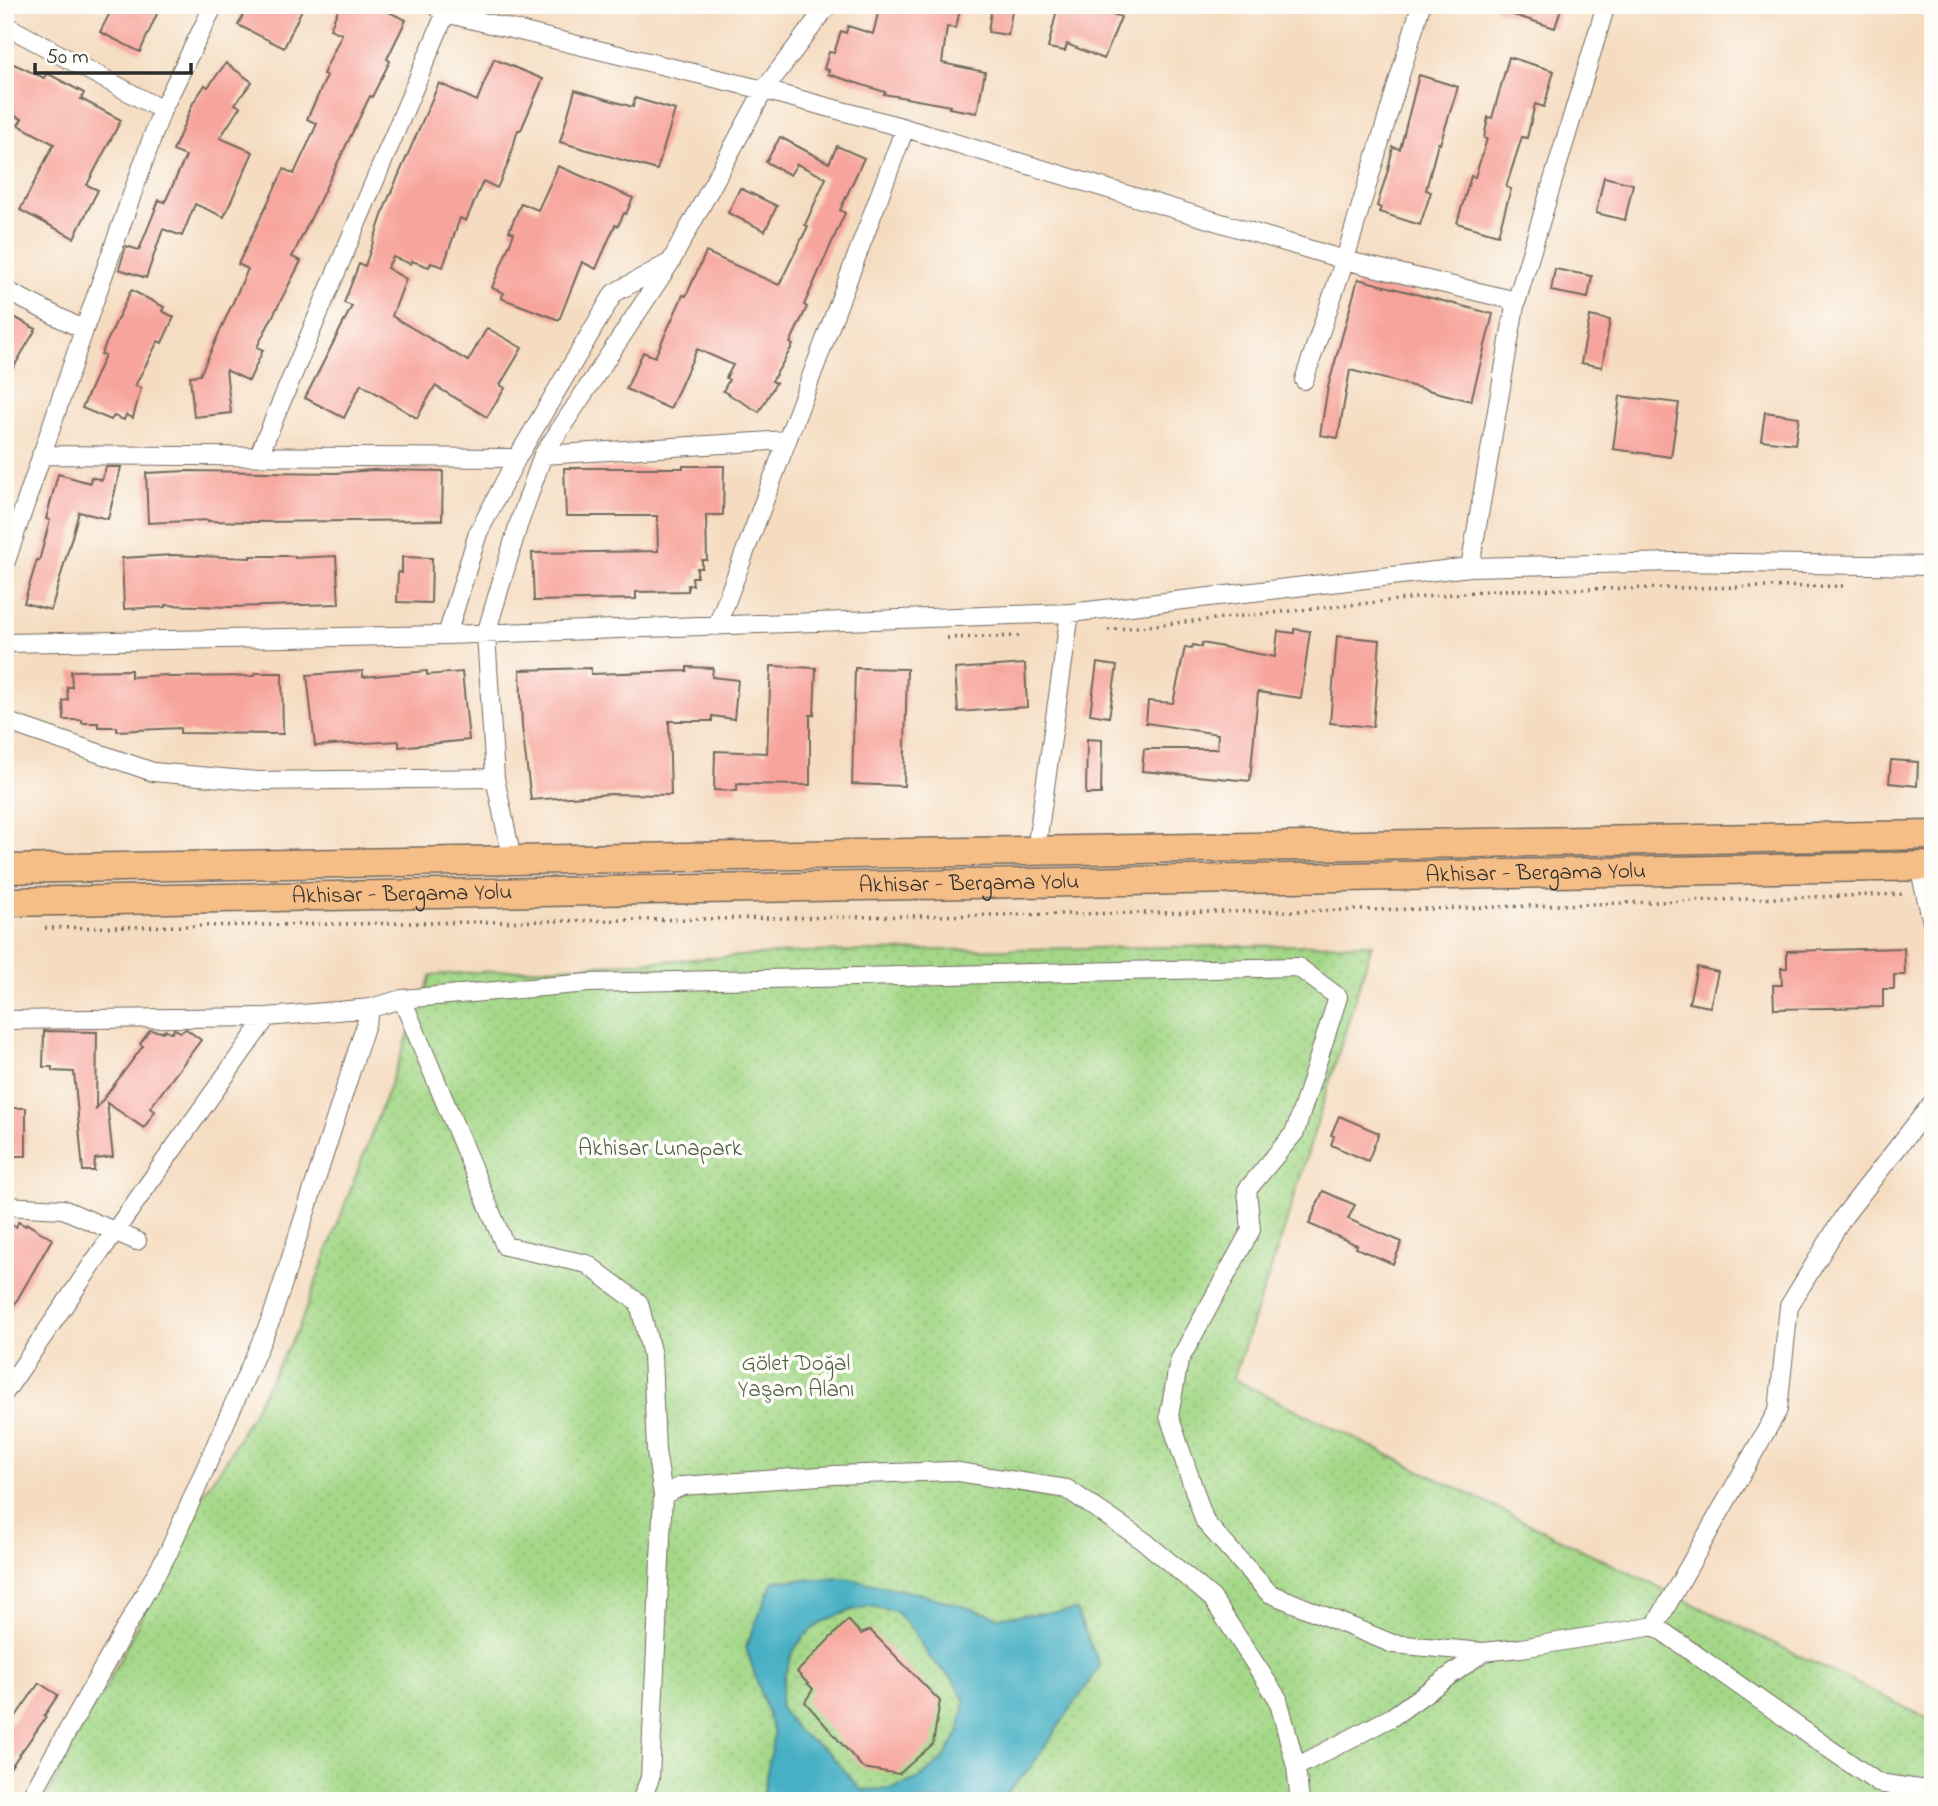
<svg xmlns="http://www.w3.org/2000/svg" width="1938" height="1806" font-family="'Indie Flower',sans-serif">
  <defs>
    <pattern id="park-dots" width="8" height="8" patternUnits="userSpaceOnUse" patternTransform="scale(1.75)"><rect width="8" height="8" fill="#a4d888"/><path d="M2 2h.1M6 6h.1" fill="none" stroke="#8dba76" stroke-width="1.8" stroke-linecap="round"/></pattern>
  </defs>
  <rect width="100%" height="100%" fill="#fdfcf7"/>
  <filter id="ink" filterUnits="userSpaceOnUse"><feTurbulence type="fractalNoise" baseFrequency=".0143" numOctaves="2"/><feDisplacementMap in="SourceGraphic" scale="14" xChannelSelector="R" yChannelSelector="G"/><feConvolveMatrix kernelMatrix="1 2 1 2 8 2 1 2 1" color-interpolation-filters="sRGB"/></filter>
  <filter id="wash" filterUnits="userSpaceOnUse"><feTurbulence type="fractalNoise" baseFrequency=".00686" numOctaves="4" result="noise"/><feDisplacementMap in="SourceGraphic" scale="28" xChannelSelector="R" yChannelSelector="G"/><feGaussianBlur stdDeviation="1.57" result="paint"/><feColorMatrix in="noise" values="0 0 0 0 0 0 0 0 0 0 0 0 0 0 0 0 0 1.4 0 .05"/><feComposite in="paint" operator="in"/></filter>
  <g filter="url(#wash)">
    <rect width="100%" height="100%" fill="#f5dcc0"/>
    <path fill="url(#park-dots)" stroke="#68825a" stroke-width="2" d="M1372,944L1284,1230L1233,1379L1933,1721V1801H45L80,1729L104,1691L203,1493L226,1461L299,1327L431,975L808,952Z"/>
    <path fill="#46b0c5" stroke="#386e78" stroke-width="2" fill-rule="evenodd" d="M845,1578L921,1594L999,1617L1076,1610L1100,1666L1031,1767L1000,1801H762L774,1734L746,1647L773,1581ZM869,1606L895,1611L912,1629L929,1657L954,1681L965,1702L959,1732L944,1758L920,1778L891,1789L861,1790L829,1753L799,1732L780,1708C784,1644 807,1619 869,1606Z"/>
    <g id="blocks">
      <path fill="#f7a59c" d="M114,5H161L140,52L100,32Z
        M248,5H304L284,48L238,25Z
        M340,5H374L406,20L387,59L390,61L372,97L370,96L292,257L301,261L257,347L263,350L249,381L226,370L231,413L194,417L190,376L200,375L248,269L238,264L284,169L294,174L317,124L307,119L327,76L323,74L342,34L330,29Z
        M880,5H961L956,28L947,27L942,63L985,72L977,113L949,108L950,106L884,94L885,92L828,74L829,70L824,69L829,52L834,53L841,31L846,33L848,26L873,34Z
        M992,5H1013L1008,35L988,32Z
        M1058,5L1095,13L1097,8L1121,17L1104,59L1067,44L1065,51L1048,48Z
        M1495,5H1562L1555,28L1495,9Z
        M1509,57L1554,71L1544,107L1535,104L1527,138L1522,137L1506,187L1511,189L1498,235L1457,223L1471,176L1475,177L1487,139L1484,138L1488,117L1492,118Z
        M494,59L543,79L521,130H518L508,164L497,188L483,181L466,221L460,218L443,267L431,263L429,267L412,261L411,264L393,257L387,268L406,279L392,316L468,361L487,328L522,348L500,385L505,388L487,417L435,386L417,418L361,384L344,418L305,398L352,306L344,303L359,264L365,266L386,204L439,83L477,101Z
        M5,60L44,78L47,73L84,93L81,99L121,120L87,185L98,190L74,238L20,210L54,144L18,125L22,119L5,111Z
        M226,63L252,82L235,104L240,107L220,138L253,152L224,217L195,204L182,236L163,229L146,278L119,269L126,246L139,250L159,200L165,202L186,156L173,151L193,103L205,85L208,87Z
        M1419,75L1458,87L1440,144L1438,143L1426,190L1431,192L1420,225L1379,212L1381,208L1377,206L1388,170L1393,147L1400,149Z
        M575,90L633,107L635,98L675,110L657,170L560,142Z
        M780,137L829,163L837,146L864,158L840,210L845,213L804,305L807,307L790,343L793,345L772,381L776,383L759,412L723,391L729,380L726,378L733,365L697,349L670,409L626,389L643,352L655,357L683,295L686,296L706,252L779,285L808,226L805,225L826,178L797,164L790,175L766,162Z
        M558,166L633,198L626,214L624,213L618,226L615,225L596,269L582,262L559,320L501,298L504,293L492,288L514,233L509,231L521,203L538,210Z
        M1604,177L1633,184L1625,220L1596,213Z
        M740,188L777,206L765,231L728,213Z
        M1555,269L1592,276L1588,298L1551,291Z
        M1358,279L1493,314L1471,401L1350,370L1338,438L1320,435L1328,387Z
        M131,290L164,307L162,311L174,317L162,343L158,341L135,386L141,388L133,418L126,415L124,420L114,416L111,420L82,408L105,355L101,354Z
        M5,312L36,329L5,382Z
        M1590,316L1610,320L1602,367L1581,363Z
        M1620,396L1679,403L1671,457L1613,449Z
        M1765,412L1799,417L1795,444L1761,440Z
        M683,466H724L723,515H706L707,560H702V568H697V577H692L693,585H688V591L636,592V599L534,601L532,553L658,551L657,516H566L564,468H683Z
        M106,467H121L108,519L79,512L51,610L24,603L37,560L39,561L50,520L46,519L58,474L90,483L91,477L102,480Z
        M373,470L443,471L442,520L256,522L208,521V520L148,523L146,473L187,471L336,473Z
        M173,555L250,558V556H295V558L336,556L339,604L229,607L166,605V607L124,609L122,558Z
        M402,557L432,558L431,603L397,602L398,572L402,573Z
        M1294,629L1310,631L1301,698L1258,692L1250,781L1142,771L1144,749H1217L1218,734L1146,723L1148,701L1173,703L1185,647L1192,648L1193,645L1201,647L1202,643L1275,657L1278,631L1294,633Z
        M1337,636L1380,640L1373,727L1330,723Z
        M1097,663L1117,666L1109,717L1090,714Z
        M1025,664L1027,707L958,712L955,669Z
        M771,666L816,668L814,715H810V785L737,784V791L714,790L715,751L767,753Z
        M687,667L713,668L712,677L738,680L734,719L712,716V721H669L671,795L610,794L531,800L522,727L520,670L591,668V674L687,671Z
        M855,668L907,669L904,786L852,784Z
        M131,670V677L167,675L168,677L254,676V673H282L283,734L180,733V728L117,731V727H98V723H82V720H64L63,701L68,700L67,687H72L71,671Z
        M363,671V677L427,671V675L462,672L469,740L399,747V741L315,746L307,675Z
        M1087,739L1102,740L1101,794H1086Z
        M1891,760L1918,762L1917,786L1889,783Z
        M1904,948L1905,975H1894V989H1883V1007L1774,1009L1773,985H1782L1781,968H1787V951Z
        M1697,967L1718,972L1710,1007L1689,1003Z
        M174,1029L181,1032L186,1029L201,1040L150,1108L155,1111L144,1128L107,1103L113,1157L95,1159L94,1171H83L74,1072L52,1071V1067H43L44,1031L97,1032L96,1109L143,1046L140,1044L150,1030L162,1032L166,1030L172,1033Z
        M5,1108H26V1156H5Z
        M1339,1116L1379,1133L1368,1161L1331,1145L1334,1136L1331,1135Z
        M1323,1191L1355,1205L1348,1219L1402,1242L1393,1264L1356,1248L1357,1245L1309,1224Z
        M5,1221L16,1227L18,1222L26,1226L27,1224L52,1239L5,1321Z
        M848,1620L861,1634L870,1630L940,1701L933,1744L899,1774L863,1768L805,1702L813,1689L797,1672Z
        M39,1683L58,1695L44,1716L46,1717L5,1775V1732Z"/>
    </g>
  </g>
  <g filter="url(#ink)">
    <use href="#blocks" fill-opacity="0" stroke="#72695f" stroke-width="2"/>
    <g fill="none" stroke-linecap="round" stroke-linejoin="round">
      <g stroke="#72695f" stroke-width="20">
        <path id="minor" d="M434,5L445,13L764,90L905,128L1348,261L1508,299L1515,306
          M5,25L162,110
          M5,290L84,330
          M1304,380L1345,259L1421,5
          M41,455L517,458
          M543,455L787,440
          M258,457L449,5
          M5,564L84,330L162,110L214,5
          M1470,567L1515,306L1606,5
          M717,626L905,128
          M447,635L478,533L517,458L614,293L667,264
          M5,643L447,635L1070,613L1470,567L1675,562L1933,566
          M5,721L153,772L257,781L495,778
          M1036,850L1070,613
          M512,859L495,778L486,634L518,526L543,455L670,263L764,90L828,5
          M1919,867L1933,926
          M402,999L589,983L1298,967L1338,997L1295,1132L1247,1190L1251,1230L1179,1361L1169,1416L1205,1522L1269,1593L1393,1644L1483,1652L1521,1648L1655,1626L1878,1783L1933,1791
          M5,1020L267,1017L371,1008L402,999L505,1246L587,1264L639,1303L652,1355L656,1451L663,1495L650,1778L641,1801
          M5,1206L63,1209L137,1241
          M5,1392L115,1231L267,1017
          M663,1495L682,1486L834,1475L952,1471L1067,1489L1144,1541L1212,1598L1278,1699L1296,1767L1300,1801
          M1655,1626L1778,1410L1789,1306L1844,1216L1933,1102
          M1296,1767L1392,1717L1483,1652
          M28,1801L169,1551L272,1317L371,1008"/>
      </g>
      <g stroke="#72695f" stroke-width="31">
        <g id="primary">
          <path d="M5,869L1933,835"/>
          <path id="s1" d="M5,902L1933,866"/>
        </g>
      </g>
      <path stroke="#72695f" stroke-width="3.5" stroke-dasharray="2 5" stroke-linecap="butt" d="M1108,630L1493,590L1847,586
        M947,638L1023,636
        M45,928L1432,909L1906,894"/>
      <use href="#minor" stroke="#fff" stroke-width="18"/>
      <use href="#primary" stroke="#f6be87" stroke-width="28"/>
    </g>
  </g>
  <g text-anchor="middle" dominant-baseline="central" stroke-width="7" stroke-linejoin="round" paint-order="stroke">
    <g font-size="23" fill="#2b2b2b" stroke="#fdfcf7">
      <text stroke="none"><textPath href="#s1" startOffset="1531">Akhisar - Bergama Yolu</textPath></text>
      <text stroke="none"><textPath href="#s1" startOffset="964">Akhisar - Bergama Yolu</textPath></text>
      <text stroke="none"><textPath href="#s1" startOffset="397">Akhisar - Bergama Yolu</textPath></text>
    </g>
    <g font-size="23" fill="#4f5f47" stroke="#fdfcf7">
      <text x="660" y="1149">Akhisar Lunapark</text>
      <text x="796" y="1364">Gölet Doğal<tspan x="796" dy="26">Yaşam Alanı</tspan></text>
    </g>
  </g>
  <rect width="1938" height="1806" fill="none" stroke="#fdfcf7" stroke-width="28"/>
  <path d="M35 63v10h156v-10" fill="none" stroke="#2b2b2b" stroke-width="3.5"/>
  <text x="46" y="63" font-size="21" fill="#2b2b2b" stroke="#fdfcf7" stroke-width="5" paint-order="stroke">50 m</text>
</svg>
